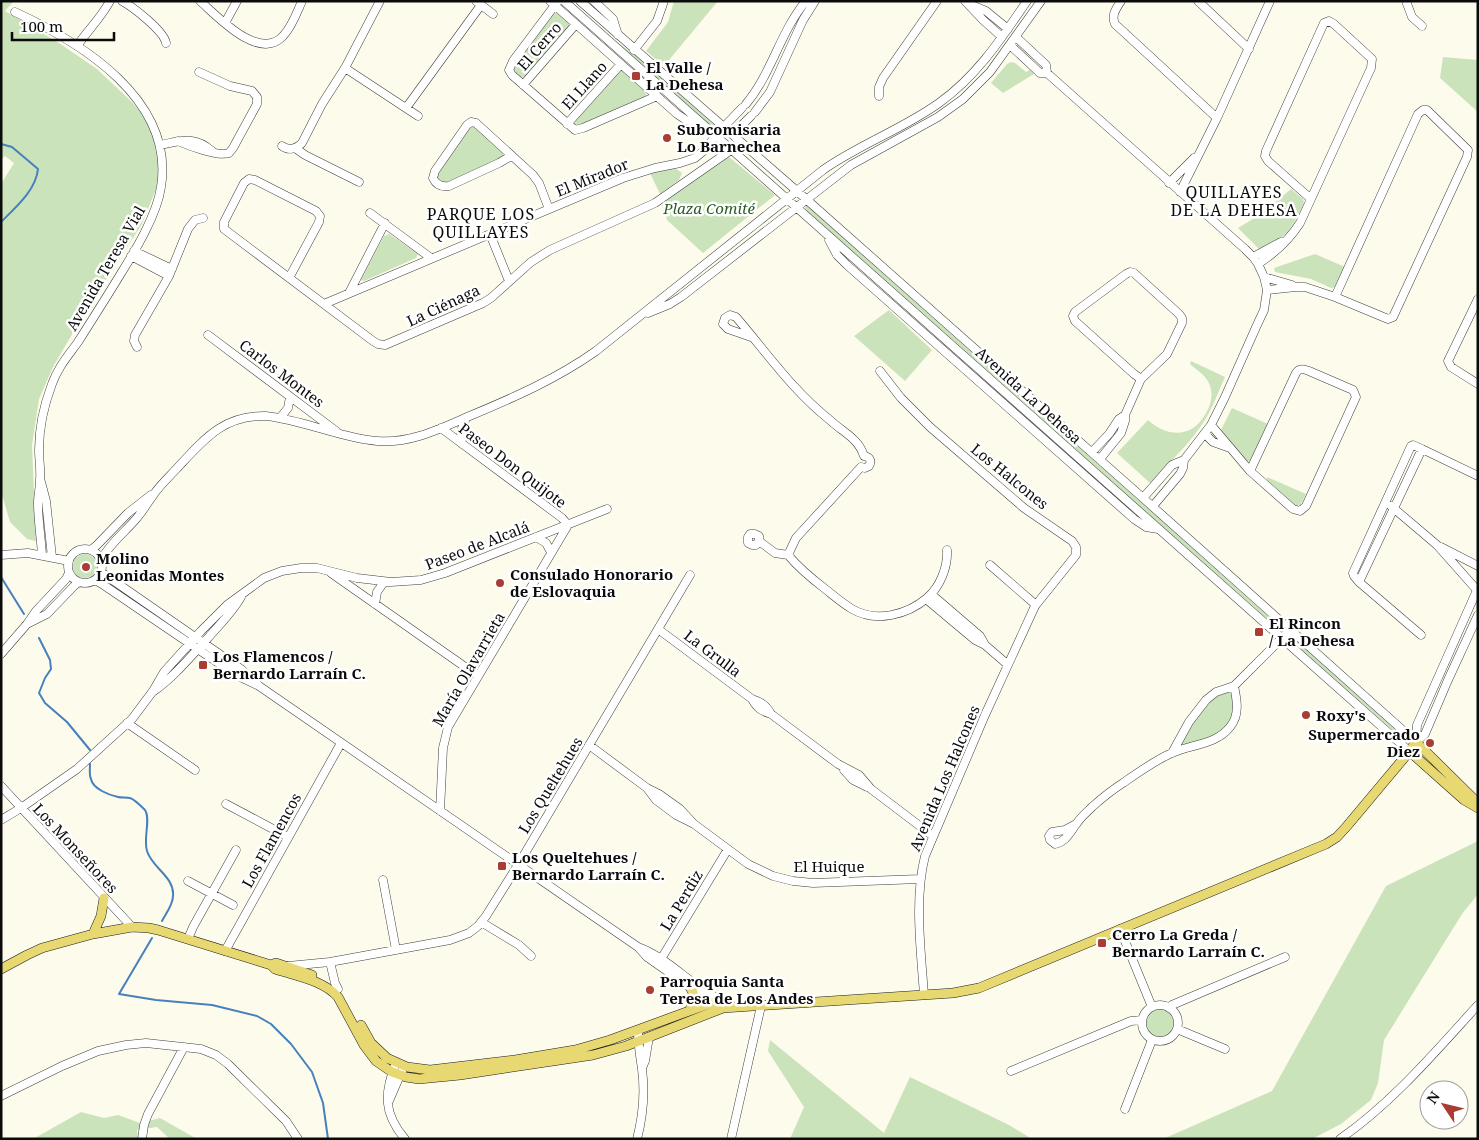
<svg xmlns="http://www.w3.org/2000/svg" width="1479" height="1140" font-family="'Noto Serif',serif">
  <rect width="100%" height="100%" fill="#fdfbec"/>
  <path fill="#cbe3ba" d="M1,1H14L5,11L59,43L97,69L132,102L143,115L151,130L157,149L158,159V179L156,189L142,224L81,319L53,367L39,399L32,445L36,541L27,539L10,522L1,491V184L14,163L5,156L1,160Z
    M674,1H718L664,66L646,51L668,22Z
    M556,13L560,14L569,22V26L527,75L520,78L513,72L514,66L552,14Z
    M612,39L637,56L714,125L711,128Z
    M1443,57L1478,60V112L1440,78Z
    M1011,62L1015,63L1026,72L1030,70L1034,74L1003,93L991,83L1007,64Z
    M623,70L647,92L646,96L581,126H576L575,123L576,120L620,71Z
    M473,126L503,152V158L498,161L448,182H440L436,177L437,173L468,129Z
    M729,157L775,195L703,253L667,220L662,204L686,184Z
    M675,168L682,173L679,180L660,194L649,171Z
    M1291,189L1303,199L1304,203C1298,217 1291,231 1278,240C1273,244 1265,246 1259,249L1238,228L1261,214Z
    M807,205L1272,618V623L1268,622L807,211L805,207Z
    M389,234L418,254L416,258L364,281L361,280L384,236Z
    M1315,254L1345,267L1335,287L1331,288L1311,279L1275,272L1274,268Z
    M889,310L932,350L905,381L854,336Z
    M1191,361L1225,377C1217,395 1210,415 1198,430C1184,450 1166,465 1150,483L1117,453L1148,420C1168,438 1193,438 1206,413C1213,401 1214,388 1205,377C1201,372 1194,368 1190,364Z
    M1232,408L1268,424L1250,461H1246L1221,430Z
    M1267,477L1306,494L1301,504L1296,506L1267,480Z
    M73 566a12 12 0 1 1 24 0a12 12 0 1 1-24 0Z
    M1291,635L1295,636L1398,730L1396,733L1292,641L1289,637Z
    M1230,691C1241,717 1225,733 1201,741C1194,743 1189,745 1182,744C1186,729 1205,701 1219,694C1222,692 1227,692 1230,691Z
    M1478,841V894L1462,914L1384,1040L1378,1083L1371,1100L1341,1124L1312,1139H1163L1272,1091L1386,886Z
    M1146 1023a14 14 0 1 1 28 0a14 14 0 1 1-28 0Z
    M770,1040L884,1133L910,1077L1009,1125L1032,1139H790L804,1107L768,1051Z
    M81,1112L104,1118L118,1115L140,1123L160,1118L197,1139H170L157,1127L137,1130L138,1139H33Z"/>
  <g fill="none" stroke-linecap="round" stroke-linejoin="round">
    <path stroke="#4680bd" stroke-width="2" d="M1,144L12,147L38,169C36,190 16,207 1,222
      M1,577L24,614
      M39,638L50,660L51,669L45,678L39,693L45,703L67,722L90,750
      M90,764C90,769 89,775 91,779C93,789 109,795 118,797C122,798 126,797 130,798C134,799 142,807 145,810C151,819 143,839 147,851C152,868 175,877 173,896C173,905 166,913 162,921
      M152,938L119,994L156,1000L212,1005L257,1016L271,1024L291,1044L312,1072L323,1103L328,1139"/>
    <g stroke="#3e3e3e" stroke-width="9">
      <path id="minor" d="M122,1C133,7 164,31 166,43
        M200,1C217,16 259,62 283,36C292,27 297,12 302,1
        M476,1L493,14
        M550,1L677,114L686,120L700,125
        M558,1L513,61L509,70L512,75L575,130L583,128L657,96
        M564,1L1409,751
        M580,1L806,199L1143,498L1416,742
        M594,1L613,19L618,35
        M965,1L983,20L1002,37
        M1121,1C1116,9 1111,15 1115,24L1217,118
        M1198,1L1249,49
        M1406,1L1412,17L1422,26
        M969,4L986,11L1008,29
        M15,12C82,43 175,100 161,187C157,215 135,251 120,275C106,298 92,320 78,342C68,356 58,367 52,384C44,405 39,427 39,450C39,460 41,470 40,480C40,488 38,495 38,503C38,520 41,538 42,555
        M225,23L237,1
        M1016,37L1046,65L1047,73
        M1010,45L1040,73H1047L1245,249L1253,257L1258,264L1264,277L1267,290L1264,310L1257,325L1225,397L1211,425L1184,460L1172,465L1143,498
        M77,46C88,30 101,18 110,1
        M634,50L657,21L664,1
        M345,68L418,116
        M523,85L576,24
        M879,96V87L883,78L937,1
        M746,104C772,73 780,32 806,1
        M406,108L481,5
        M755,112L770,92L803,20L815,1
        M567,124L621,64
        M736,138L742,125L751,116
        M178,141C189,146 219,157 229,153L233,148L257,104V97L252,91L230,86L199,72
        M160,145C181,141 194,135 212,151
        M282,146C289,151 296,149 302,143L322,104L345,68L380,1
        M295,148L305,155L359,182
        M511,156L499,163L449,186C442,187 436,185 433,178L435,171L467,125L471,122L476,123L533,175L539,183L549,209
        M1169,183L1194,158
        M1180,192L1217,118L1270,1
        M370,213L431,258
        M490,234L509,281
        M829,240L837,255L847,265L1134,519L1146,527L1158,529
        M134,251L172,269
        M131,256L169,276
        M1253,257L1281,242
        M1258,264C1275,253 1289,240 1300,223L1371,68L1372,59L1334,24L1329,21L1324,23L1266,151L1265,156L1268,161L1311,199
        M1264,277L1292,285
        M289,278L319,222L320,216L316,211L255,180L249,179L244,183L224,222V229L373,341L378,344L385,345L483,303L491,298L531,262L550,250L655,203L731,150
        M1267,290L1296,287H1305L1335,297L1388,319L1393,317L1467,157L1468,150L1427,110H1423L1418,114L1335,297
        M349,293L385,223
        M1478,299L1448,361L1451,367L1478,384
        M324,304L623,178L655,168L680,163L695,158L707,148L715,136L742,108
        M648,313L670,304L681,297L851,165L938,117L963,99L990,72L1041,1
        M208,335L336,431
        M751,337L728,329L723,324L725,318L730,315L736,317C767,353 792,390 831,421C844,433 858,438 864,456C870,457 872,461 869,466L865,468L861,467
        M137,347L134,341L135,335L169,276L188,229L195,220L203,218
        M880,371L901,398L930,427L1024,508L1072,541L1076,547V555L1035,606L985,715L925,856C914,899 921,951 924,995
        M280,418L288,408L290,397
        M1211,425L1250,471L1293,509L1300,511L1306,506L1356,397L1353,390L1309,371C1303,369 1299,368 1296,373L1250,471
        M1205,434L1213,442L1230,448
        M462,444L461,431L466,418
        M1092,452L1109,434L1119,419L1125,415
        M1100,459L1121,433L1125,421V415L1141,379L1167,354L1182,323V318L1179,314L1134,273L1130,272L1126,274L1075,312L1073,316L1075,321L1134,374L1141,379
        M41,482L46,501L52,557
        M1153,506L1180,474L1183,468L1184,460
        M1391,506L1437,545L1477,590
        M536,537L546,543L551,552
        M759,541L756,545H752L748,543V537L750,534H755L759,536V541L775,553L788,555C799,568 811,578 824,588C833,595 842,603 852,609C876,623 907,615 927,598C940,587 948,567 947,550
        M1441,547L1478,566
        M68 566a17 17 0 1 1 34 0a17 17 0 1 1-34 0Z
        M91,550L97,545L128,513L151,495
        M1,555L28,553L69,561
        M788,555L796,538L861,467
        M101,560C109,544 125,532 136,519C143,511 148,502 154,494C161,484 171,475 180,465C206,437 225,415 266,416C304,420 340,438 377,441C411,444 442,428 472,415C515,397 558,378 596,351L823,170C860,144 903,129 939,103C977,76 1001,39 1027,1
        M990,565L1036,605
        M101,572L241,669L258,685
        M331,573L478,676
        M95,580L102,584L236,675L259,686L638,947C671,959 693,989 726,1002
        M1359,582L1422,449
        M931,594L980,636L985,645L1007,664
        M926,599L975,640L985,645
        M375,604L377,592L384,582
        M27,624L47,614L74,586L79,582
        M658,629L752,699C761,702 766,705 771,714
        M1421,635L1359,582L1354,576L1353,573L1411,446L1413,445L1422,449L1478,476
        M1,654L27,624L36,611L66,579L69,573
        M154,691C174,677 190,657 207,639C219,625 232,613 241,597
        M752,699C757,708 761,711 771,714L838,764L859,775L871,789L933,836
        M127,723L195,770
        M1416,742L1417,725L1478,588
        M1416,742L1425,734L1448,680L1478,615
        M589,745L647,788L659,794L680,809L693,823
        M1172,753L1189,722L1206,700L1216,692L1234,686L1291,629
        M844,770L853,780L867,787
        M1,786L132,927
        M647,788L656,800L676,815L694,824L748,864L773,876L793,881L813,883L920,879
        M226,804L288,837
        M440,811L443,748L448,727L568,525L562,518L441,428
        M1,820L21,808L77,769L132,719L153,691L164,672L201,631L227,605L264,578L282,571L301,568H317L357,578L391,582L421,580L445,573L607,509
        M1076,824L1065,830L1052,832L1049,836L1050,840L1055,844C1067,841 1070,832 1077,823C1081,817 1087,812 1092,807C1102,798 1112,790 1123,783C1136,774 1157,759 1172,753C1191,744 1216,745 1230,727C1240,715 1237,700 1234,686
        M383,880L396,950
        M188,881L233,905
        M481,922L519,945L531,956
        M1120,929L1152,1007
        M188,939L193,927L236,850
        M639,948L647,957L714,1004
        M225,951L341,743
        M330,962L335,983L338,989
        M658,964L728,849
        M288,966L330,962L450,940L469,933L478,926L486,916L518,865L690,575
        M1142 1023a18 18 0 1 1 36 0a18 18 0 1 1-36 0Z
        M1169,1008L1172,1005L1285,957
        M1177,1029L1225,1049
        M396,1063C384,1093 383,1113 405,1139
        M642,1068L645,1061L649,1037
        M1011,1071L1131,1021L1142,1020
        M1,1096L62,1066L98,1051L126,1045L146,1043L201,1049L216,1055L228,1064L286,1121L298,1139
        M389,1101L404,1066
        M1125,1109L1152,1040
        M142,1139L144,1125L148,1114L184,1047
        M637,1139C643,1116 645,1092 642,1069C640,1056 638,1044 638,1031
        M731,1139L761,1006
        M1340,1139C1393,1102 1435,1052 1478,1005"/>
    </g>
    <g stroke="#1c1c1c" stroke-width="10">
      <path id="major" d="M1409,751L1464,800L1478,808
        M93,934L101,916L104,898
        M271,965L275,969C296,976 323,980 338,997L364,1045L376,1061L392,1072L406,1077L419,1079L460,1075L593,1055L626,1046L723,1008L953,993L979,988L1326,844L1337,837L1347,826L1404,758L1416,742L1478,803
        M1,969L27,955L42,948L93,934L132,927L149,928L158,930L271,965L276,963L312,975
        M690,1010C692,1003 696,995 691,989
        M361,1025L371,1043L387,1058L407,1067L430,1070L515,1060L575,1050L610,1040L711,1003L730,1004"/>
    </g>
    <use href="#minor" stroke="#fff" stroke-width="8"/>
    <use href="#major" stroke="#e8d871" stroke-width="9"/>
  </g>
  <g fill="#ab3c34" stroke="#fff" stroke-width="2">
    <rect x="631" y="71" width="10" height="10" rx="2.5"/>
    <circle cx="667" cy="138" r="5"/>
    <circle cx="86" cy="567" r="5"/>
    <circle cx="500" cy="583" r="5"/>
    <rect x="1254" y="627" width="10" height="10" rx="2.5"/>
    <rect x="198" y="660" width="10" height="10" rx="2.5"/>
    <circle cx="1306" cy="715" r="5"/>
    <circle cx="1430" cy="743" r="5"/>
    <rect x="497" y="861" width="10" height="10" rx="2.5"/>
    <rect x="1097" y="938" width="10" height="10" rx="2.5"/>
    <circle cx="650" cy="990" r="5"/>
  </g>
  <g text-anchor="middle" dominant-baseline="central" stroke-width="5" stroke-linejoin="round" paint-order="stroke">
    <g font-size="15" fill="#0b0b0b" stroke="#fff">
      <text transform="translate(539 46) rotate(-49)">El Cerro</text>
      <text transform="translate(584 85) rotate(-48)">El Llano</text>
      <text transform="translate(592 177) rotate(-22)">El Mirador</text>
      <text transform="translate(105 268) rotate(-60)">Avenida Teresa Vial</text>
      <text transform="translate(443 305) rotate(-25)">La Ciénaga</text>
      <text transform="translate(282 373) rotate(37)">Carlos Montes</text>
      <text transform="translate(1029 395) rotate(42)">Avenida La Dehesa</text>
      <text transform="translate(513 465) rotate(37)">Paseo Don Quijote</text>
      <text transform="translate(1010 476) rotate(39)">Los Halcones</text>
      <text transform="translate(477 545) rotate(-21)">Paseo de Alcalá</text>
      <text transform="translate(713 653) rotate(37)">La Grulla</text>
      <text transform="translate(468 669) rotate(-60)">María Olavarrieta</text>
      <text transform="translate(944 778) rotate(-67)">Avenida Los Halcones</text>
      <text transform="translate(550 785) rotate(-59)">Los Queltehues</text>
      <text transform="translate(271 840) rotate(-61)">Los Flamencos</text>
      <text transform="translate(76 848) rotate(47)">Los Monseñores</text>
      <text x="829" y="866">El Huique</text>
      <text transform="translate(681 900) rotate(-59)">La Perdiz</text>
    </g>
    <g font-size="15" font-weight="bold" fill="#0b0b0b" stroke="#fff" text-anchor="start">
      <text x="646" y="67">El Valle /<tspan x="646" dy="17">La Dehesa</tspan></text>
      <text x="677" y="129">Subcomisaria<tspan x="677" dy="17">Lo Barnechea</tspan></text>
      <text x="96" y="558">Molino<tspan x="96" dy="17">Leonidas Montes</tspan></text>
      <text x="510" y="574">Consulado Honorario<tspan x="510" dy="17">de Eslovaquia</tspan></text>
      <text x="1269" y="623">El Rincon<tspan x="1269" dy="17">/ La Dehesa</tspan></text>
      <text x="213" y="656">Los Flamencos /<tspan x="213" dy="17">Bernardo Larraín C.</tspan></text>
      <text x="1316" y="715">Roxy's</text>
      <text x="1420" y="734" text-anchor="end">Supermercado<tspan x="1420" dy="17">Diez</tspan></text>
      <text x="512" y="857">Los Queltehues /<tspan x="512" dy="17">Bernardo Larraín C.</tspan></text>
      <text x="1112" y="934">Cerro La Greda /<tspan x="1112" dy="17">Bernardo Larraín C.</tspan></text>
      <text x="660" y="981">Parroquia Santa<tspan x="660" dy="17">Teresa de Los Andes</tspan></text>
    </g>
    <g font-size="15" font-style="italic" fill="#295b24" stroke="#fff">
      <text x="709" y="208">Plaza Comité</text>
    </g>
    <g font-size="16" letter-spacing="1" fill="#0b0b0b" stroke="#fff">
      <text x="1234" y="192">QUILLAYES<tspan x="1234" dy="18">DE LA DEHESA</tspan></text>
      <text x="481" y="214">PARQUE LOS<tspan x="481" dy="18">QUILLAYES</tspan></text>
    </g>
  </g>
  <rect width="1479" height="1140" fill="none" stroke="#0b0b0b" stroke-width="5"/>
  <g transform="translate(1444 1105) rotate(305)"><circle r="24" fill="#ffffff" stroke="#9d9d9d"/>
  <path d="M0-4L9 19L0 12L-9 19Z" fill="#ab3c34"/>
  <text y="-8" font-size="14" font-weight="bold" text-anchor="middle" fill="#0b0b0b">N</text>
  </g>
  <path d="M12 32v8h102v-8" fill="none" stroke="#0b0b0b" stroke-width="2.5"/>
  <text x="20" y="32" font-size="15" fill="#0b0b0b" stroke="#ffffff" stroke-width="4" paint-order="stroke">100 m</text>
</svg>
